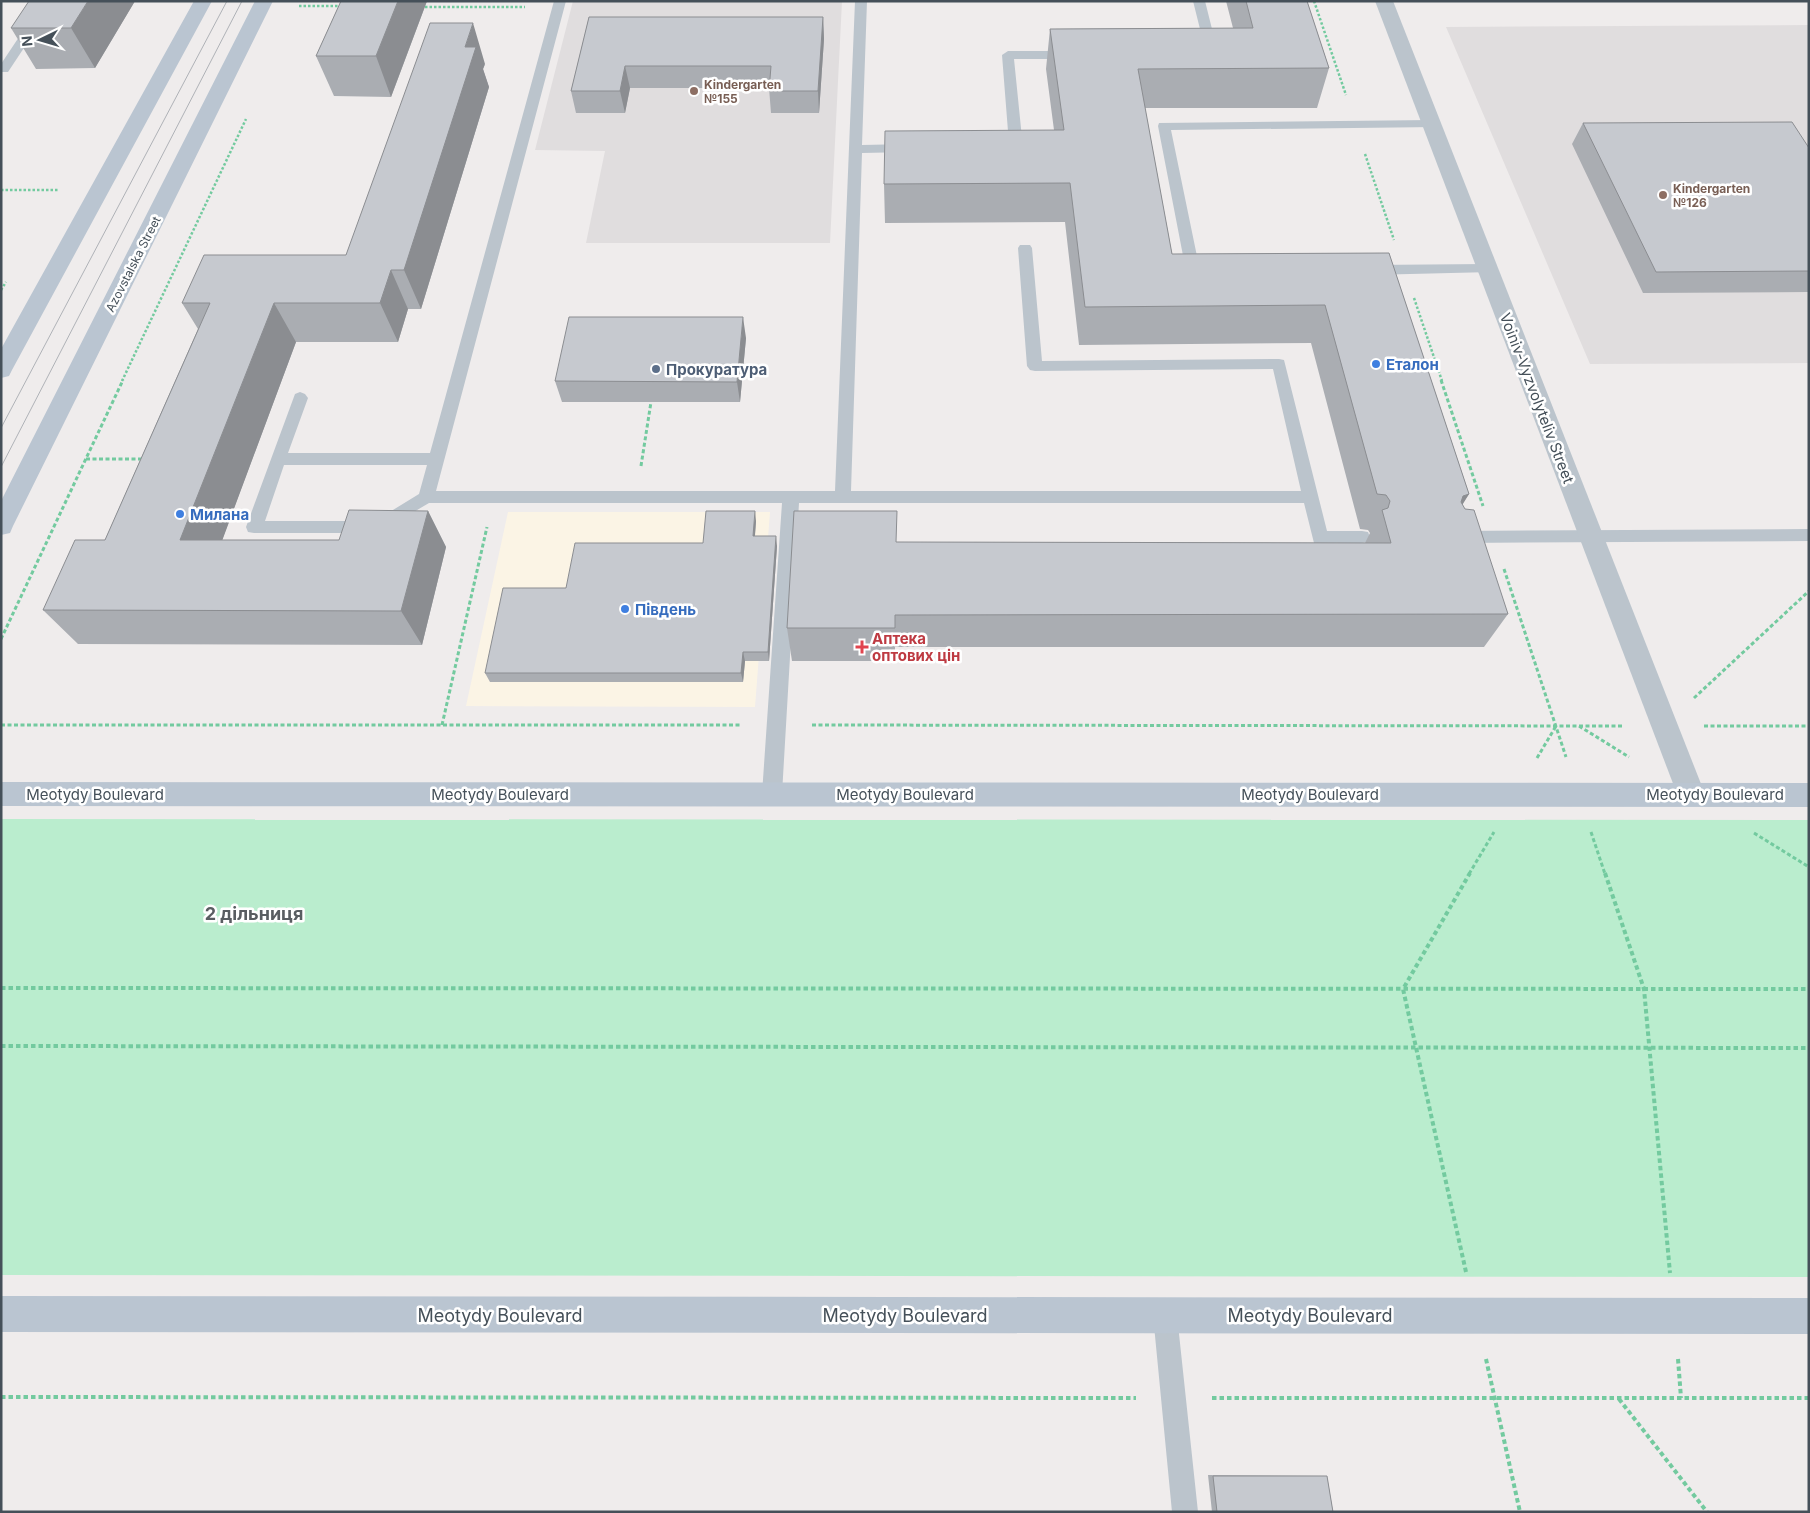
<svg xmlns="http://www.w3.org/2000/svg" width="1810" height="1513" font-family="Inter,sans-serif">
  <rect width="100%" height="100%" fill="#efecec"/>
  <path fill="#fbf4e5" d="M508,512H770L755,707L466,706Z"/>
  <path fill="#e0ddde" d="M573,1H842L830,243H586L605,151L535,150Z
    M1809,25V363L1590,364L1446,27Z"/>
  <path fill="#baedce" d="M1,819L1809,820V1277L1,1275Z"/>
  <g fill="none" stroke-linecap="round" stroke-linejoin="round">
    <path stroke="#73ca9f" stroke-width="2.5" stroke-dasharray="2.5 2" stroke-linecap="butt" d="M1314,1L1346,95
      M299,6H340
      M425,7H525
      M1365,154L1394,240
      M1,190H58
      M1,290L6,282
      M1414,298L1442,381
      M122,381L246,119"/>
    <path stroke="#73ca9f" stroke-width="3" stroke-dasharray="4 2.5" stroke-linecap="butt" d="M1441,380L1483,506
      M86,459H145
      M641,466L651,402
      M1504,569L1566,757
      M1,639L123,380
      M1694,698L1809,591
      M1,725H741
      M442,725L487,527
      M812,725L1623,726
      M1579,726L1629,757
      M1704,726H1809
      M1537,758L1556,726
      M1591,832L1605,874
      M1754,833L1809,867
      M1469,874L1494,832"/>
    <path stroke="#73ca9f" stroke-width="4" stroke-dasharray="4.5 3" stroke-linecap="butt" d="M1605,873L1644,989L1670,1273
      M1,988L1809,989
      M1,1046L1809,1048
      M1466,1272L1403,989L1470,873
      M1486,1359L1520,1512
      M1678,1359L1681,1398
      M1,1397L1136,1398
      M1212,1398H1809
      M1619,1399L1707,1512"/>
    <path fill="#bbc4cc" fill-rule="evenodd" d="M43,1H55L8,72H1V64Z
      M554,1H566L436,491H835L855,1H867L862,145L909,144L916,148L909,152L862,153L851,491H1301L1273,369L1035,371L1030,370L1027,366L1018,248L1020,245H1030L1032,248L1042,361L1279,359L1284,360L1327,531H1362L1368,532L1370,537L1368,542L1362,543L1320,544L1314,543L1304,503H799L782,794L779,800L772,802L765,800L762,794L782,503H429L378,533H254L248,532L246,527L295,394L300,392L305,394L308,398L288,453H430ZM284,465H427L419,494L375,521H265Z
      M1193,1H1205L1218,53L1216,56H1208L1206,53Z
      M1008,51H1073L1079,55L1073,59H1014L1023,148L1016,152L1004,151L1002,148L1009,144L1002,55Z
      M1432,120L1438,124L1437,127L1171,130L1199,266L1206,268L1208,271L1206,274H1188L1186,271L1158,126L1159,123Z
      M1487,264L1492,266L1494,269L1492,272L1369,275L1364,273L1362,270L1364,267L1369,265Z
      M1809,529V541L1458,543L1452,542L1450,537L1452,532L1458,531Z
      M1165,1303L1173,1307L1177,1315L1198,1512H1172L1153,1315L1157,1307Z"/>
    <path fill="#bbc4cc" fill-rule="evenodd" d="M1375,1H1393L1705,794L1701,803L1691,806L1681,803L1677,794Z"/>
    <path fill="#bac5d1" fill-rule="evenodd" d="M194,1H212L12,370L9,376L1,378V349Z
      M255,1H273L13,526L10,533L1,535V501Z
      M1,782L1809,783V807L1,806Z
      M1,1296L1809,1298V1334L1,1332Z"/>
    <path stroke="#afb2b7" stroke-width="1" d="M1,428L227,1
      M1,467L242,1"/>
  </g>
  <path fill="#aaadb2" d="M135,1L95,68L36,69L11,28Z
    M341,1H427L391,97L334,96L316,56Z
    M1226,1H1307L1329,68L1317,108H1145L1172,254L1389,253L1469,494L1462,504L1508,614L1484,647H895V661H792L787,628L897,542L1365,543L1370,533L1368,530L1360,529L1311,343L1079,345L1065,222L885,223L884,184L1054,130L1046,69L1050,29L1233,28Z
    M589,17H823L824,39L819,113H771L769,88H630L625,113H576L571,91Z
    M485,64L483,69L489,87L421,309H408L398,342H296L222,540H339L428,511L446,547L422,645L78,644L43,610L105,540L198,329L182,303L346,255Z
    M1583,123L1809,148V292L1643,293L1572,144Z
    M746,338L740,402H562L555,381Z
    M756,521L755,536L777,546L769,661H745L743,682H490L485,673L566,588L703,543Z
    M1208,1475L1327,1476L1333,1512H1212Z"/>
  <path fill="#8b8d91" d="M88,1H135L95,68L71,28Z
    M398,1H427L391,97L376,56Z
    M823,17L824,39L819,113L818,91Z
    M473,23L485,64L483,69L489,87L421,309L404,270L465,47Z
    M625,66L630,88L625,113L620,91Z
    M391,270L408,309L398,342L380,303Z
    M274,303L296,342L209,576L180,540Z
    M743,317L746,338L740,402L737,382Z
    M1469,494L1447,530L1463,496Z
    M428,511L446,547L422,645L401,611Z
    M755,511L756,521L754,546L753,536Z
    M776,536L777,546L769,661L768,652Z
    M743,652L745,661L743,682L741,673Z"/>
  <path fill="#c6c9cf" stroke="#8b8d91" d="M29,1H88L71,28H11Z
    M341,1H398L376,56H316Z
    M1246,1H1307L1329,68L1138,69L1172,254L1389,253L1469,494L1463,496L1461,502L1465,509L1474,510L1508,614L895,615V628H787L794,511H897L896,542L1391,543L1382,510L1388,508L1390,501L1386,495L1377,494L1325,305L1085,307L1070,183L884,184L885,131L1064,130L1050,29L1253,28Z
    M589,17H823L818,91H769L771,66H625L620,91H571Z
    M430,23H473L465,47H476L404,270H391L380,303H274L180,540H339L349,510L428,511L401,611L43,610L75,540H105L210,303H182L204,255H346Z
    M1792,122L1809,148V271L1656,272L1583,123Z
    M569,317H743L737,382L555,381Z
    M706,511H755L753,536H776L768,652H743L741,673H485L503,588H566L575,543H703Z
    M1213,1476H1327L1333,1512H1217Z"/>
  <g fill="#8d6e63" stroke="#fff" stroke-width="2">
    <circle cx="694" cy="91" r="5"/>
    <circle cx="1663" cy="195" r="5"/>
  </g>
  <g fill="#3f7fe0" stroke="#fff" stroke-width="2">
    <circle cx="1376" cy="364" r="5"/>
    <circle cx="180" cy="514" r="5"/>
    <circle cx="625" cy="609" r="5"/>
  </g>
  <circle fill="#5c6f8a" stroke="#fff" stroke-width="2" cx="656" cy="369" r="5"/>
  <path fill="#e0444e" stroke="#fff" stroke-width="2" d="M859.5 639.5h5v5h5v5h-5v5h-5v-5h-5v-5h5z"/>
  <g text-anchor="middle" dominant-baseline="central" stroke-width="5" stroke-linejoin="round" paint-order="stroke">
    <g font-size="12" font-weight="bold" fill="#785e54" stroke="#fff" text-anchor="start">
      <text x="704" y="84">Kindergarten<tspan x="704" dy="14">№155</tspan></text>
      <text x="1673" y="188">Kindergarten<tspan x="1673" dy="14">№126</tspan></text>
    </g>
    <g font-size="12" fill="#455059" stroke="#fff">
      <text transform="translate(133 264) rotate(-63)">Azovstalska Street</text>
    </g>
    <g font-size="15" font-weight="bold" fill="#366cbe" stroke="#fff" text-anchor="start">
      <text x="1386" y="364">Еталон</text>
      <text x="190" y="514">Милана</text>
      <text x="635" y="609">Південь</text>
    </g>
    <g font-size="15" font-weight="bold" fill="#4e5e75" stroke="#fff" text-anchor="start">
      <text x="666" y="369">Прокуратура</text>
    </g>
    <g font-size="15" fill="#455059" stroke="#fff">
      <text transform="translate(1537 398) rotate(69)">Voiniv-Vyzvolyteliv Street</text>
      <text x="95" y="794">Meotydy Boulevard</text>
      <text x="500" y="794">Meotydy Boulevard</text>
      <text x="905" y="794">Meotydy Boulevard</text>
      <text x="1310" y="794">Meotydy Boulevard</text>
      <text x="1715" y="794">Meotydy Boulevard</text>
    </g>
    <g font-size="15" font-weight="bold" fill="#be3a42" stroke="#fff" text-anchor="start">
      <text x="872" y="638">Аптека<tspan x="872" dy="17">оптових цін</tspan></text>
    </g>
    <g font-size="18" font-weight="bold" fill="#595d61" stroke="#fff">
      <text x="254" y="913">2 дільниця</text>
    </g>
    <g font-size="18" fill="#455059" stroke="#fff">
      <text x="500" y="1315">Meotydy Boulevard</text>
      <text x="905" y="1315">Meotydy Boulevard</text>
      <text x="1310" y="1315">Meotydy Boulevard</text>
    </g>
  </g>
  <rect width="1810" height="1513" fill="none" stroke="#455059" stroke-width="5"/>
  <g transform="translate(40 40) rotate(265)" stroke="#ffffff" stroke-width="4" paint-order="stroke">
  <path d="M0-4L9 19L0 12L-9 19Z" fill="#455059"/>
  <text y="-8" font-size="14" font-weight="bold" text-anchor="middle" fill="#455059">N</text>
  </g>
</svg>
